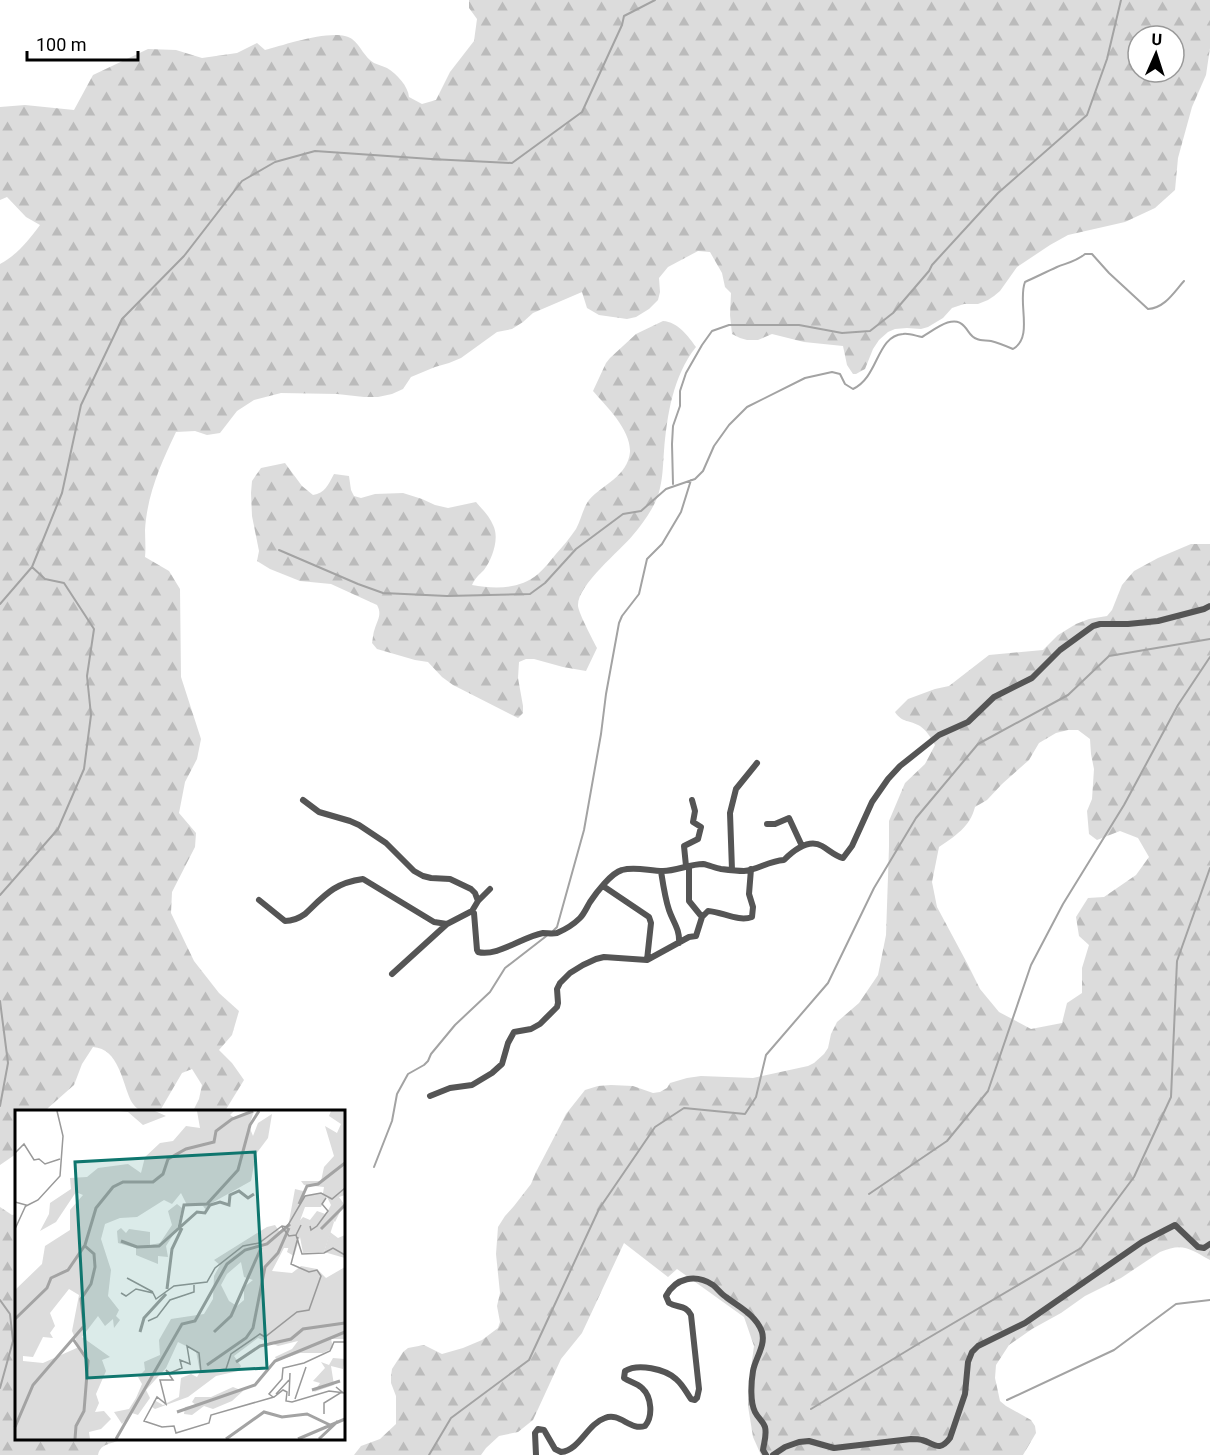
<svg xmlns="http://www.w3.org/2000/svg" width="1210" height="1455" font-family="Roboto,sans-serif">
  <defs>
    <pattern id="forest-firs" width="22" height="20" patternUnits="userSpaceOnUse" patternTransform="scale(1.5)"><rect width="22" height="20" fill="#dcdcdc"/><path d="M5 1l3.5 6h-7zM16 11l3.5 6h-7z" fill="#bbb"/></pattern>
  </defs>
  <rect width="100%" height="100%" fill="#fff"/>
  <path fill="url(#forest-firs)" fill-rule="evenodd" d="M469,0H1210V48L1206,75L1192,107L1178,158L1175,190L1155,208L1125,222L1068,235L1050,245L1017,267L1000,291L994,296L988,300L978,304H964L952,308L943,318L928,327L921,329L907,328L895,329L888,332L879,340L873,349L865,369L856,374H853L847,365L843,346L804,342L772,334L758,340H747L740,338L732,334L730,315L731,293L725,287L722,273L710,252L698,251L668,267L659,278L660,292L658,300L649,309L636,317L627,319L599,315L587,308L582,292L533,313L523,322L512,329L497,332L461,358L449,363L435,367L411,377L403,389L392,394L378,397H364L337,394L281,393L254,400L237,411L220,433L207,435L195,431L176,432C161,463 147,495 145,530C145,539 146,548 145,557L169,571L180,589L181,677L201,739L197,759L185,782L179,813L196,833L195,847L172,892L171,913L194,961L219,993L239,1011L232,1035L219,1050L232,1063L244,1080L225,1111H193L199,1099L202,1085L192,1069L182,1073L161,1109L151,1111H140C137,1108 133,1105 131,1101C122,1082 119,1049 93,1047L82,1064L74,1085L48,1108L46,1111L16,1112V1154L0,1165V264C18,254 28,241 40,225L26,217L7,197L0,200V107L25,105L74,110L93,75L148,49L176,50L202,58L237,53L257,43L265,50C284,45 336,27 352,39C361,46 364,57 374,63C378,65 383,66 387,68C397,74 408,86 409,97L422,104L436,100L450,72L474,41L477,19L469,8ZM1138,36H1174V72H1138Z
    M663,321C678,322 688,336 696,347C673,376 667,415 664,451C663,463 663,476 660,488C657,504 644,522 633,535C620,551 577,585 578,606C579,614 593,640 597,648L586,671L563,667L534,659H526L519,662L518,678L523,706V713L518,718L453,685L442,677L428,662L415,660L377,649L372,643C373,638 373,633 375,628C378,619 382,614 377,605L331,584L300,581L270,569L257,561L259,551L252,516L251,493L252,481L261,468L285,463L302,486L313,495C325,493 328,485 334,474L349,476L351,490L354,496L361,498L375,494L403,493L422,499L435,505L448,508L476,502C482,509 490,517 493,525C500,538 492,559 484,570C479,575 475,578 472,585C494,589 519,590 538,574C545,568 550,561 556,554C563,546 570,538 576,529C581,520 583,508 589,500C602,485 628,476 630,452C631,430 607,407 593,391L606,363L610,358L636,334Z
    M1191,544H1210V1260C1190,1249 1183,1242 1160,1252L1121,1278L1085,1296L1061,1313L1032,1329L1009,1345L996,1365L995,1378L1000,1401L1006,1406L1031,1420L1035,1426L1036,1433L1023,1455H761L753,1437L748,1406L749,1383L754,1346L744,1317L677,1269L668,1277L624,1243L582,1333L561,1359L533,1420L518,1432L499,1436L486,1448L481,1455H354L361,1446L380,1439L396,1424V1396L391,1383V1376L392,1369L403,1352L408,1348L424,1345L442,1354L463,1348L482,1340L498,1328L500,1322L497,1306L500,1293L496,1254L498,1227L505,1216L514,1206L531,1184L536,1172L560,1126L566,1114L585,1090L598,1086L611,1085L633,1086L653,1093L660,1092L667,1088L670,1083L687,1078L701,1076L753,1078L808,1066L814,1063L824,1054L828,1048L831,1034L837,1022L859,1003L878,975L886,935L889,847V821L905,783L925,764L935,745C931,738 927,731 920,726C910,720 902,723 895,712L908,699L935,689L949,686L989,655L1043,650L1058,635L1076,624L1089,619L1107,616L1112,610L1122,585L1134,571L1158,558ZM1068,730H1078L1090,739L1091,754L1094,769L1092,799L1087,811L1089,834L1097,840L1120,831L1138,838L1149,857L1136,875L1104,897L1088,898L1076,917L1079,936L1089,945L1082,968V993L1067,1003L1062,1023L1031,1029L999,1012L980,989L967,963L937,907L932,882L939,847C955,836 970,827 975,807L987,800L1002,784L1029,760L1039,743L1056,733Z
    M0,1207L12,1215L16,1214V1438L121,1439C112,1445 101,1442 98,1455H0Z"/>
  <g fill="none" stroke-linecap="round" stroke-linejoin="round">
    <path stroke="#a3a3a3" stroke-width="2" d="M673,484L672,444L673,426L680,406V391L686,373L702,345L712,331L729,325H799L842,333L870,331L893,313L929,271L932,265L998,193L1087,115L1107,59L1121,0
      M279,550L358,584L383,593L447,596L530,594L545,583L576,549L623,514L641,511L666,489L695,479L703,471L714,446L729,425L747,407L805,378L832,372L840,374L845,384L853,389C879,377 876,336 903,334C909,333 916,336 922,337C933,331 953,313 964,326C969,331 970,337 977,339C981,341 987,340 991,341C999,343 1006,346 1013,349C1034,337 1017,302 1025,282C1036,277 1046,272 1057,267C1067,263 1077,261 1085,254H1092L1109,273L1148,309C1165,308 1174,292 1184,281
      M0,604L32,567L62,493L81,405L122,319L184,256L242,181L275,162L315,151L431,159L512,163L582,112L622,25L624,16L655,0
      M0,895L58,829L84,769L91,715L87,676L94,629L64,583L45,579L32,567
      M553,931L557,927L584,830L601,734L606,694L619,623L622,616L639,594L647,559L662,544L681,512L691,480
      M0,1001L8,1063L0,1106
      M374,1167L392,1121L397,1094L408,1074L424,1065L428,1061L431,1054L455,1025L490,992L505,968L549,934
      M869,1194L947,1141L988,1091L1031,965L1063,904L1124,805L1178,705L1210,657
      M0,1300L10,1314L13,1341L0,1388
      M1007,1400L1114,1350L1176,1304L1210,1300
      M811,1409L918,1344L1081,1248L1134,1177L1171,1097L1177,961L1210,868
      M429,1455L451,1418L529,1360L599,1209L655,1127L684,1108L745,1114L756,1097L766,1055L828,983L874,888L916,818L978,744L1068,695L1109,656L1210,639"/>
    <path stroke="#555" stroke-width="6" d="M303,800L319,812L350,821L359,825L386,843L414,871L423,876L431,878L450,879L471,889L475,893L478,901
      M767,824H775L789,818L802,846
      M686,866L684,846L698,839L701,827L693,822L695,811L692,800
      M689,866V901L702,917
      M732,870L730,813L736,789L757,763
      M661,871C663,884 665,898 669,910C673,922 680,929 679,943
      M603,886L649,917L651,923L647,960
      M259,900L285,921C293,921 298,919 305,914C325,895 334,883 363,879L434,922L447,924L472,911L474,913L477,950L478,952C497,957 522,937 543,933C548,933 552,934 557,933C564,930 574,924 580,918C584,914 587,907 590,902C596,893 611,873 622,870C635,866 649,871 663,871C676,871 690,864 703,864C709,865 715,868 721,869C729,870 737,871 744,871C758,870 768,861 784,860C793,851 808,838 822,846C829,850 835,856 843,858L852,846L872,802L888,779L900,766L939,735L968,722L994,697L1032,678L1060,650L1093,626L1100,624H1128L1158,621L1204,609L1210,606
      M472,911L478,901L490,889
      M392,974L447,924
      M430,1096L450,1088L472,1085L492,1073L502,1064L508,1043L514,1032L531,1029L540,1024L557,1007L558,1003L557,989L560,983L570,973L583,965L596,959L604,957L647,960L689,937L696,936L702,917L708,911C723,912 738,922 752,917L753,907L749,894L751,869
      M536,1455L535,1433L538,1429L544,1430L555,1449L561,1452C580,1450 587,1424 605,1418C620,1412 630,1431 645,1426C653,1417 652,1397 642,1388C637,1383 630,1382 624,1378L625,1371C638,1363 665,1369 676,1379C683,1385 686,1392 691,1399L695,1400L697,1398L699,1389L691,1315C686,1305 678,1308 669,1303L666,1296C676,1277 696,1274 713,1285C718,1289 721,1294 726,1297C739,1307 756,1315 762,1332C766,1345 755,1359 753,1371C751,1383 750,1402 755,1412C758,1418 763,1421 765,1427C767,1435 764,1442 763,1450L766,1455
      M773,1455L785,1447L799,1442L809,1441L834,1448L911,1439C913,1439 919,1439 922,1440C934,1443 939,1453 950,1438L965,1394L968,1362L972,1352L978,1346L1025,1323L1142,1242L1175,1225L1198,1247L1204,1248L1210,1244"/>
  </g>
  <g transform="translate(15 1110)">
    <rect width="330" height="330" fill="#fff"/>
    <path d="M104,1H140L151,6L128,15L113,2ZM182,1H219L215,5L220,8L239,1L234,16L238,26L243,13L257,4L253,28L241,44L236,71L195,94L191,100L188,96L172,95L166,83L157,94L149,90L122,107L105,108L90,114L86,129L96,160L93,186L104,200L101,206L105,210L99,218L98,209L90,216L83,206L67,227L95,247L87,250L91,261L81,284L84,293L80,302L89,301L96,309L86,319L74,322L75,329H0V180L27,154L30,136L55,120V100L68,85L61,82L41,112L25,121L34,104L35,93L56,79L55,68L72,67L83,58L113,54L126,63L130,47L145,33L158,31L171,16L185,18ZM54,179L64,185L57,221L64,237L28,253L8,251V246L18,247L28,227L38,228L35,223L40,216L35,203ZM316,1H330V85L324,87L329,94L320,112L311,104L316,95L312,87L306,97H290L275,138H269L257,161L277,163L286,156L302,159L311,168L330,157V229H316L318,238L308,243H285L262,251L260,247L277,239L283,231L263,236L243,228L219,246L226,256L223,261L201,266L173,287L140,299L137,297L139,290L148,295L164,287L166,268L176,264L182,267L185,262L181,241L163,232L151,258L131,280L135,288L123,305L117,303L107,314L99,302L114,299L121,288L127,274L123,267L130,260L129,252L145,245L144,230L156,209L189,204L198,189L199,166L205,155L199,150L252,117L260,115L264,121L273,117L280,79L288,81L289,86L308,83L309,77L289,75L286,71H306L309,57L319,46L310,16L322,23L326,14L314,6ZM226,152L229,167L238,170L229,177V190L222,196L214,191L206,175L212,164ZM162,94L167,98L162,119L151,136L153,147L143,146V154L121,145V138L103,133L102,121L106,118L111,123L114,119L135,122V135L145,133L157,115L153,101ZM315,122L323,128L330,125V148L309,142ZM318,248L330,249L328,259L316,256L319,275L299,282L305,273L298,271L310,258L306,252L314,255ZM218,277L228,281L217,291L198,299L189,296L177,305L169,304L170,297L181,295L177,292L180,287H196Z" fill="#dcdcdc" fill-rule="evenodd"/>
    <path d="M302,101L316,106L319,112L309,142L288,143L285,127L279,146L272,142L281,115L288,107L295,110Z" fill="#dcdcdc"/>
    <path fill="none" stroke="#a3a3a3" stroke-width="3" d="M284,94L292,76L303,74L330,53M164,118L169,95L192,94L223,60L235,15L244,1M306,119L330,95M106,131L122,137L144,136L182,102L190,103L195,95L205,92L214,95L215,85L224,81L233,88L239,84M152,179L157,139L167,118M0,209L32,178L36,168L53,160L70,135L81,98L98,77L108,72H138L148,64L153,49L171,39L199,32L201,21L217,9L238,1M125,222L129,208L151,184M199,222L216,206L246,138M58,229L73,251L69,301L61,316L60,329M221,252L245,236L276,229L288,219L330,213M192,255L231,228L238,218L250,157L263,143L274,118M297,280L325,271M162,302L240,275L260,251L330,222M0,317L18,275L69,216L66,189L76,174L80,157L79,144L70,136M101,329L167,214L180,211L212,154L230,140L252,134L275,114M211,329L249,302L267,307L292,304L315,315M283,329L330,309M304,329L323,311"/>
    <path fill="none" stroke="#999" stroke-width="1.5" d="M0,43L9,34L19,50L24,49L30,54L45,49M0,92L11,95L0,119M11,96L23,90L45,66L48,26L42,1M286,115L281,125L287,144L309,143L318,138L330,145M295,116L296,120L302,116L313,101L307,94L311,88M267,117L274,126L281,125M283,127L276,154L294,162L302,160L306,166L294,200L282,202L250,227L245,224L216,244L211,259L186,262L184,243L172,236L175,254L165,250L167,258L155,263L151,260L158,270H145L151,294L142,287L129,311L147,317L159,316L161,323L194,313L196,305L259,287L268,280L272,282L271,291L277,292L314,281L330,283M112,168L138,182M106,183L111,186L121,179L138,183L141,189L159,176L192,172L200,158L228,136L244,133L267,116L272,117L290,86L306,83L317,89L330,78M133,211L142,207L155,190L179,182V175M261,284L274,270M274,286L275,263M258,287L254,284L267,269L268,258L289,253L315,241L319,232H330M280,289L291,257M309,304V293L327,282L321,277"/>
    <path fill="#0f766e" fill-opacity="0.15" stroke="#0f766e" stroke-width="3" d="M240,42L252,258L72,268L60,52Z"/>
    <rect width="330" height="330" fill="none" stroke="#000" stroke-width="3"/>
  </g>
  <g transform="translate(1156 54) rotate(3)"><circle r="28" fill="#ffffff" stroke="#999999" stroke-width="1.5"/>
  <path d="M0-4.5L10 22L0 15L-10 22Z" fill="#000000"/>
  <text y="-9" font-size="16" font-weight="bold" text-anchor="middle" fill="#000000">U</text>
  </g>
  <path d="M27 51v9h111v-9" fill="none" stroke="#000000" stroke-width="3"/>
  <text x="36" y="51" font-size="18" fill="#000000" stroke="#ffffff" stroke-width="4.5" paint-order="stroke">100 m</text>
</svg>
